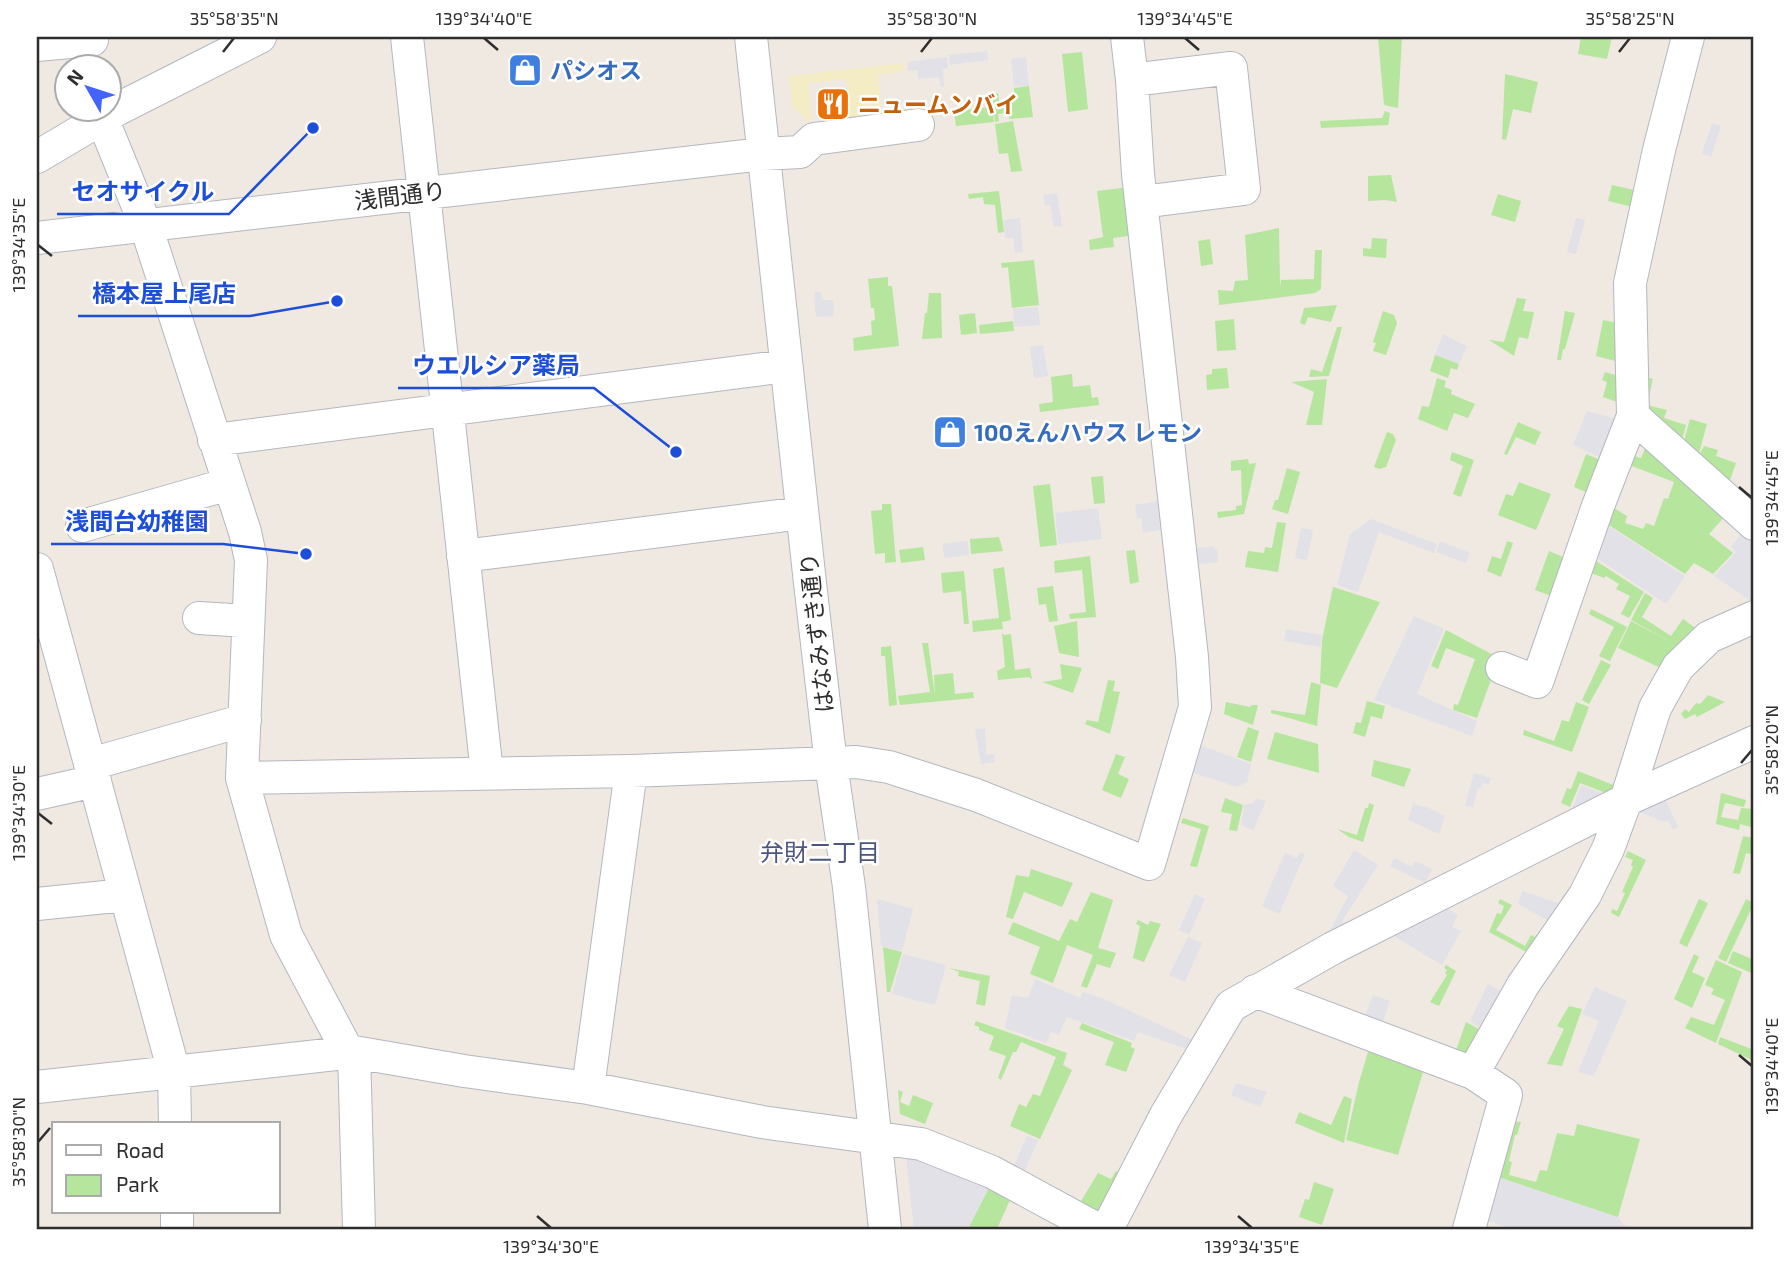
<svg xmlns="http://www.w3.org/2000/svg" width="1791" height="1266" font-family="'Exo 2','Noto Sans JP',sans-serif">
  <rect width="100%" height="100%" fill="#efe9e1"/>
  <path fill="#e3e1e8" d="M987,51L988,60L950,65L949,55Z
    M947,57L948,68L943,69L944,87H941L939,77L918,79V70L908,71L907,62Z
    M1026,57L1029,86L1014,87L1011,59Z
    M1712,123L1721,126L1711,157L1702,153Z
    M1057,193L1062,226L1054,227L1050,205H1045L1043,195Z
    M1020,218L1023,252L1015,253L1013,238H1005L1004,220Z
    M1576,218L1585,220L1576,254L1567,252Z
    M814,292H821L822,300H833L834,316L816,317Z
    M1038,307L1040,325L1014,327L1013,309Z
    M1443,334L1467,346L1459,364L1435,355Z
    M1043,345L1048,376L1034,378L1030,347Z
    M1587,411L1617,419L1605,460L1573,445Z
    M1167,499L1164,529L1143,533L1141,518L1137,519L1135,505Z
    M1098,508L1102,539L1058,544L1055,513Z
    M1371,519L1437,544L1434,553L1379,532L1358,592L1337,585L1350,534Z
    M1601,521L1685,576L1666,604L1589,553Z
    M1301,528L1313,530L1307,560L1295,558Z
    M1745,529L1754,538V603L1714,576L1736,552L1731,547Z
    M968,541L969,555L944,558L943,544Z
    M1440,541L1470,553L1466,563L1436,552Z
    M1213,546L1214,549H1217L1218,562L1191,565L1189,549Z
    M1414,616L1444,629L1417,694L1477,721L1472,736L1374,700Z
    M1286,629L1322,635L1320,647L1284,641Z
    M985,728L986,755L994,754L995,762L981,764L975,729Z
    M1194,743L1251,764L1247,782L1237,787L1191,772Z
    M1474,773L1491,778L1489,785L1483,783L1481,788H1478L1473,807L1465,805Z
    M1581,785L1607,795L1582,813L1572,809Z
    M1664,796L1678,827L1673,830L1668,820L1664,822L1634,810Z
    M1256,798L1266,801L1253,830L1241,825L1244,805L1253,803Z
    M1413,804L1429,808L1445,816L1439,834L1408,820Z
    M1354,850L1378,865L1343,920L1341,932L1327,936L1348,896L1333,886Z
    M1300,852L1305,854L1279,914L1262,906L1285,853L1297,858Z
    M1394,858L1412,867L1415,861L1432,869L1425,883L1390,866Z
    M1522,891L1570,907L1558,926L1518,904Z
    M1195,894L1205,899L1189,935L1179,930Z
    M877,899L913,909L902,951L881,946Z
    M1438,903L1458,915L1452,927L1461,931L1442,965L1387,932Z
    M1188,937L1202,943L1185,982L1169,975Z
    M903,954L946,965L935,1005L892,994Z
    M1035,979L1080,998L1083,992L1104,999L1193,1040L1189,1050L1138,1032L1134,1041L1067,1017L1059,1035L1051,1032L1046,1043L1005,1028L1012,995L1028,998Z
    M1488,984L1512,997L1489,1034L1470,1021Z
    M1595,987L1627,1001L1594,1076L1578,1072L1599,1021L1582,1014Z
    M1373,995L1390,1001L1382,1025L1364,1019Z
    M1236,1083L1267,1092L1260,1107L1231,1095Z
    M1027,1136L1038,1140L1022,1177L1011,1172Z
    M905,1148L993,1180L968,1229H914Z
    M1495,1176L1618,1217L1624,1225L1638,1229H1511L1482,1218Z"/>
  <path fill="#b6e59e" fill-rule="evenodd" d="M1378,37H1410L1402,38L1398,108L1384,105Z
    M1581,37H1612L1607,59L1578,54Z
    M1082,52L1088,109L1068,112L1062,54Z
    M1505,74L1538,82L1531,113L1513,109L1506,140L1502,139Z
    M1029,86L1033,117L1009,119V113L998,114L999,121L995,122L992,94L998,93L999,101L1014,99V88Z
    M992,107L994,122L956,126L954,111Z
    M1385,111L1390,113L1388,125L1321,128L1320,121L1382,118Z
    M1013,121L1022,171L1011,172L1008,153L999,154L995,124Z
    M1391,175L1397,202L1386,200L1368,201V176Z
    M1612,185L1634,190L1632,197L1635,198L1633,207L1608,201Z
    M1130,187L1136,235L1113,238L1114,247L1090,250L1089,240L1103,237L1097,191Z
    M999,191L1004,232L998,233L995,205L984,204L983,197L969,199L968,194Z
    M1498,194L1521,201L1515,222L1491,215Z
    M1279,228L1280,287L1281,280L1314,279L1315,250H1322L1321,289L1315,293L1219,305L1218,290L1233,291L1235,281L1248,280L1245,235Z
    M1372,238L1387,239L1386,258L1363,256V248L1371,249Z
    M1210,239L1213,264L1201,266L1198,241Z
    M1034,260L1039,305L1012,308L1008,267L1002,268L1001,263Z
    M888,277V286H892L899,346L854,351L853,338L872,335L871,321L875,320L874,308H871L868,279Z
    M929,293H941L942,338L922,339L925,313H927Z
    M1517,298L1526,299L1523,311L1534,312L1528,339L1519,337L1514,356L1489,340L1504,342Z
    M1337,305L1331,322L1308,317L1305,325L1300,323L1304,308Z
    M1383,311L1394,315L1397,323L1386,355L1373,351L1376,343L1373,342Z
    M1565,311L1575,313L1565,349H1563L1561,360H1557Z
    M975,313L977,333L961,335L959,315Z
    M1234,319L1236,350L1217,351L1215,321Z
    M1603,320L1623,324V363L1596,356Z
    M1013,321L1014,331L980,334L979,325Z
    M1337,327H1342L1329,376L1309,377L1311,369L1322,372Z
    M1435,355L1459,364L1457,370L1451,368L1448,378L1430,371Z
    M1227,368L1229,388L1207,390L1206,375L1212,374V369Z
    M1605,372L1626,378L1620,403L1603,397L1607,382L1602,380Z
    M1072,374L1073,387L1090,385L1092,398L1098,397L1099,405L1040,412L1039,404L1053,402L1051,377Z
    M1639,375L1653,379L1647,405L1667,410L1664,418L1686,425L1681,444L1642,409Z
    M1437,378L1446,381L1444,387L1452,390L1451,394L1475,404L1468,418L1454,413L1447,431L1418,419L1422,406L1429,407Z
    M1327,379L1322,425H1306L1314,392L1291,382Z
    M1690,419L1707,424L1698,457L1704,446L1718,450L1716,456L1736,463L1728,486L1682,447Z
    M1518,422L1541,432L1535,445L1516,437L1507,455L1504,454Z
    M1387,432L1393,434L1396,440L1386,467L1379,469L1374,467Z
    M1647,444L1727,514L1709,534L1733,553L1713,574L1694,563L1685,574L1601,520L1625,453L1641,458ZM1629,465L1674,482L1668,499L1664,498L1654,526L1646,523L1643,529L1625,523L1627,516L1609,505Z
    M1452,452L1474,460L1461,497L1453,494L1463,466L1450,460Z
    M1586,454L1605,462L1588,493L1574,487Z
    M1248,459L1249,464L1256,463L1244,514L1218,518L1217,512L1236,510V506L1242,505L1241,470L1231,471V461Z
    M1287,468L1300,472L1288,514L1272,509L1275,500H1278Z
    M1103,476L1105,503L1094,504L1091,477Z
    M1519,482L1551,494L1536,530L1498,515L1506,494L1513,496Z
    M1050,484L1057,545L1040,547L1033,486Z
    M882,504H891L896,562L885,563V553L875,554L871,511L882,510Z
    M1277,522L1286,523L1278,572L1245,567L1248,551L1264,553L1265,547L1272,548Z
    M999,537L1003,551L971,554L970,539Z
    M1507,541L1513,543L1501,577L1487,571L1492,556L1501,559Z
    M923,547L925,560L901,563L899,550Z
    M1135,550L1139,582L1130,584L1126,551Z
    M1549,551L1563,557L1560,566L1568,569L1557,598L1535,590Z
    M1090,556L1096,617L1070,619L1069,614L1086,612L1082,570L1055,573L1054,561Z
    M1590,557L1644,592L1629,618L1621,614L1630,596L1616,589L1619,584L1606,576L1604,578L1585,571Z
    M1004,567L1011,620L1002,622L1003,629L973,632L972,621L999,618L993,569Z
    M964,571L969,624H964L961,591L943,593L941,573Z
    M1053,586L1058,621L1049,622L1046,604L1039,605L1037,588Z
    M1333,587L1380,602L1337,688L1320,683L1322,640Z
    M1645,593L1653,598L1642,617L1671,636L1683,619L1702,633L1665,670L1618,648L1631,621L1673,643L1631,620Z
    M1591,609L1627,627L1610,661L1599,656L1614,627L1589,614Z
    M1077,621L1079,657L1059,653L1054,626Z
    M1446,630L1499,658L1477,718L1453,710L1454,704L1458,705L1475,659L1446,648L1438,669L1431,666Z
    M1002,633L1004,635L1011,634L1015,670L1030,668L1032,679L1028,677L998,680L997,671L1005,667Z
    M922,643H928L935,696L934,675L953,673L955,694L973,692L974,698L900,705L898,696L930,692Z
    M891,646L897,705L889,706L885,656H881V647Z
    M1601,660L1611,665L1589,704L1582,700Z
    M1060,664L1082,668L1073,693L1042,682L1062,679Z
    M1108,680L1115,681L1113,691L1120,692L1110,734L1085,724L1087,720L1098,722Z
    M1311,682L1321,685L1317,726L1271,713V710L1305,715Z
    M1708,695L1725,702L1697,717L1695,714L1685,719L1681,714L1685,709L1689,712L1696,703L1700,704Z
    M1367,701L1385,706L1382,719L1371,716L1365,737L1353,733L1356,722L1361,723Z
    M1226,702L1250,707L1252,705H1258L1253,725L1224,714Z
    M1576,702L1589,707L1572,752L1523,735L1524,730L1554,741L1562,720L1569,722Z
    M1248,727L1259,731L1251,762L1237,757Z
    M1275,732L1318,744L1319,773L1267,759Z
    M1116,754L1125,757L1118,774L1129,779L1121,798L1102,790Z
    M1374,760L1411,769L1404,787L1371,776Z
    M1578,771L1621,788L1611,795L1580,783L1570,807L1561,803L1567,788L1571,789Z
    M1721,793L1746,800L1744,807L1725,803L1721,817L1738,820L1741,808L1754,809V828L1740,824L1739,830L1716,824Z
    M1225,798L1243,805L1237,831L1229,830L1232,814L1221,812Z
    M1369,803L1374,805L1363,842L1349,837L1337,829L1357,835L1365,808H1368Z
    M1183,818L1209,826L1197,867L1190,866L1201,829L1181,823Z
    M1743,836L1754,838V855L1746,853L1740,874L1733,873Z
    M1628,851L1646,860L1619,917L1611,913L1612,909L1617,911L1625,893L1622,892L1633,867L1631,865L1633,860L1625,857Z
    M1031,869L1073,883L1062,907L1024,892L1013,919L1006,917L1016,875L1029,877Z
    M1091,892L1113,900L1098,948L1116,953L1110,968L1097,964L1087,988L1081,986L1093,955L1067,945L1053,983L1030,974L1040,947L1008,934L1013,922L1059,941L1070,919L1077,922Z
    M1500,899L1512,905L1496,930L1525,946L1531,935L1535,937L1537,934L1547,940L1536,957L1489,932L1497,913L1501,914L1504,906L1498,903Z
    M1699,899L1708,903L1687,947L1679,943Z
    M1746,899L1754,903L1726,962L1718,958Z
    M1138,920L1148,925L1150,921L1161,924L1144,962L1133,958L1140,926L1136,924Z
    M883,947L902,952L890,992H887Z
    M1733,951L1754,960V974L1728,963Z
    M1694,954L1699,957L1692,972L1705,978L1692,1008L1674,999Z
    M1716,960L1742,972L1716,1043L1685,1028L1691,1017L1714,1025L1725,1000L1711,994L1714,989L1705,985Z
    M1446,965L1456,971L1439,1006L1430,1002L1447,975L1445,973L1447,970L1444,968Z
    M949,968L990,976L985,1006L976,1004L980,981L958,976L959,972Z
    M1569,1006L1582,1009L1562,1066L1547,1064L1564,1029L1557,1026Z
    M976,1021L1067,1053L1063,1065L1072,1070L1040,1139L1010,1126L1019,1104L1026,1107L1033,1094L1040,1096L1056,1057L1021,1042L1016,1052H1013L1001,1080L998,1078L1006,1056L989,1050L994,1036L979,1030V1027L974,1025Z
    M1466,1022L1488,1034L1474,1052L1459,1056L1455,1053Z
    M1082,1023L1132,1043L1131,1047L1135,1049L1126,1072L1105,1065L1114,1042L1079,1029Z
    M1720,1037L1754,1050V1061L1718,1044Z
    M1371,1042L1426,1062L1398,1155L1346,1140L1359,1082Z
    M898,1090L903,1092L900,1102L909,1106L913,1095L933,1103L925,1124L900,1114Z
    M1344,1096L1352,1099L1344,1143L1295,1123L1299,1112L1331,1125Z
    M1508,1121L1521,1122L1517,1135H1515L1509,1161L1512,1162L1509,1175L1536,1182L1540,1170L1547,1171L1557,1133L1574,1136L1577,1124L1640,1139L1618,1217L1495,1176Z
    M1116,1171L1122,1174L1101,1217L1078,1206L1098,1173L1111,1179Z
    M993,1180L1014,1191L997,1229H968Z
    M1314,1182L1334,1189L1322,1225L1299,1217L1305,1199L1309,1200Z"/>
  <path fill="#f3ecc5" d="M904,63L905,71L879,75L881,116L850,119L846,79L808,83L812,124L792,107L789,76Z"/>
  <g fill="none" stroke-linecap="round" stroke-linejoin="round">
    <g stroke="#b4b7c1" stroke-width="34">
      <path id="minor" d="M407,37L487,773
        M751,37L810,583L831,764L849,887L885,1229
        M37,45L92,40
        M1132,80L1231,68L1244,189L1142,202
        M102,118L146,226L245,532L251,560L242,778L286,935L348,1052
        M37,157L118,109L260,37
        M37,238L763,154L800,152L814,139L918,125
        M1633,416L1754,524
        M214,440L786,366
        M82,526L229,484
        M463,556L802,513
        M37,569L174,1072L175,1124
        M199,618L248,621
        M1502,668L1537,682L1598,506L1633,416L1630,283L1659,150L1688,37
        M91,764L245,720
        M242,778L631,771L856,762L889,767L976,795L1149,864L1195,707L1192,657L1138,174L1132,80L1127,37
        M37,794L95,781
        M37,904L125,895
        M1255,991L1473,1073L1506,1095L1469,1229
        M354,1052L359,1229
        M1473,1073L1523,985L1585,895L1608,849L1626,800L1655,708L1678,667L1709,637L1754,617
        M37,1087L354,1052L464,1071L588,1088L762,1122L921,1144L992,1172L1097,1229
        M588,1088L631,771
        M177,1212V1229
        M1107,1229L1166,1115L1231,1006L1333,948L1626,800L1754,742"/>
    </g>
    <use href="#minor" stroke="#fff" stroke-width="32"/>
  </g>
  <path fill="none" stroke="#2e2e2e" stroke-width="2.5" d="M484,38L498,50M1185,38L1199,50M223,52L234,38M921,52L932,38M1619,52L1630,38M38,245L52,256M1739,487L1752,498M1741,763L1752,750M38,813L52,824M1739,1055L1752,1066M38,1142L50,1128M537,1216L551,1228M1238,1216L1252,1228"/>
  <defs>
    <g id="shop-square" transform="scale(1.75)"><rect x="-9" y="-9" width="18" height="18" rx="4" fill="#3f7fe0" stroke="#fff"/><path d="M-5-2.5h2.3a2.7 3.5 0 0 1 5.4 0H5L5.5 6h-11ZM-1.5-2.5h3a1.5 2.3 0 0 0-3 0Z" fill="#fff"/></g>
    <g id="restaurant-square" transform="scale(1.75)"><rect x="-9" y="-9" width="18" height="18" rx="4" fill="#e8710a" stroke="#fff"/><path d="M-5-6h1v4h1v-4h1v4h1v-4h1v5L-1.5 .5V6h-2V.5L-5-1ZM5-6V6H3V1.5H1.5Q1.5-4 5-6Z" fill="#fff"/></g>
  </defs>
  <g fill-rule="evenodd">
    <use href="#shop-square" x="525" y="70"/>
    <use href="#restaurant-square" x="833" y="104"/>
    <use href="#shop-square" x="950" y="432"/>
  </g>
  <g text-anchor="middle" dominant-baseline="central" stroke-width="5" stroke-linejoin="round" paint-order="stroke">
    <g font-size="23" font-weight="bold" fill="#366cbe" stroke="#fff" text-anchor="start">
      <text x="550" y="70">パシオス</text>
      <text x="974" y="432">100えんハウス レモン</text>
    </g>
    <g font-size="23" font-weight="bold" fill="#c56008" stroke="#fff" text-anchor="start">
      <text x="858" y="104">ニュームンバイ</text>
    </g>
    <g font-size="23" fill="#2e2e2e" stroke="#fff">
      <text transform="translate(400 195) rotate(-7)">浅間通り</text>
      <text transform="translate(816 633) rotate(-96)">はなみずき通り</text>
    </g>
    <g font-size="24" fill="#4d5680" stroke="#fff">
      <text x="820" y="851">弁財二丁目</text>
    </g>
  </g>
  <path fill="none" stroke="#1d4ed8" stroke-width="2.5" d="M313 128L229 214H57M337 301L250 316H78M676 452L594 388H398M306 554L223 544H51"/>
  <g fill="#1d4ed8" stroke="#fff" stroke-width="2.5">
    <circle cx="313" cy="128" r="7"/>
    <circle cx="337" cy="301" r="7"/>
    <circle cx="676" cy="452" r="7"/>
    <circle cx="306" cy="554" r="7"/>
  </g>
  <g font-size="24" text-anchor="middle" font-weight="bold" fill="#1d4ed8" stroke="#fff" stroke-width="5" stroke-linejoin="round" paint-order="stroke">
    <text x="143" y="200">セオサイクル</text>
    <text x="164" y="302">橋本屋上尾店</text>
    <text x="496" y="374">ウエルシア薬局</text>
    <text x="137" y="530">浅間台幼稚園</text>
  </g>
  <rect width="1791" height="1266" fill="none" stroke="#ffffff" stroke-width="77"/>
  <rect x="52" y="1122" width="228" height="91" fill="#ffffff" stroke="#ababab" stroke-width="2"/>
  <rect x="66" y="1145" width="35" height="10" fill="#ffffff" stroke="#ababab" stroke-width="2"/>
  <text x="116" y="1158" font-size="21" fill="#2e2e2e">Road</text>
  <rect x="66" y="1175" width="35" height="21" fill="#b6e59e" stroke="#ababab" stroke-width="2"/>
  <text x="116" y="1192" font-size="21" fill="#2e2e2e">Park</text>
  <g transform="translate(88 88) rotate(309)"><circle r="33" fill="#ffffff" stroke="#ababab" stroke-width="2"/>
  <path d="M0-5L12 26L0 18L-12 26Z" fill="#4264fb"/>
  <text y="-10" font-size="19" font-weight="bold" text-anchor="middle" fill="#2e2e2e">N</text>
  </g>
  <rect x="38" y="38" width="1714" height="1190" fill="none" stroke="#2e2e2e" stroke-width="2.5"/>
  <g font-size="18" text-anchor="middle" fill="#2e2e2e">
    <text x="234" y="25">35°58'35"N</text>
    <text x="484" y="25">139°34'40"E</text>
    <text x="932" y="25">35°58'30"N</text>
    <text x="1185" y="25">139°34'45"E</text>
    <text x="1630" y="25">35°58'25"N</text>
    <text transform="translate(19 245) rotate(-90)" y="6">139°34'35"E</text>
    <text transform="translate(1772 498) rotate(-90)" y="6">139°34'45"E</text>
    <text transform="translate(1772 750) rotate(-90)" y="6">35°58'20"N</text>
    <text transform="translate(19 813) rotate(-90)" y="6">139°34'30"E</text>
    <text transform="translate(1772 1066) rotate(-90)" y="6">139°34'40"E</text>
    <text transform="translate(19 1142) rotate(-90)" y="6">35°58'30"N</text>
    <text x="551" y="1253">139°34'30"E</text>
    <text x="1252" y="1253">139°34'35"E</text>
  </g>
</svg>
